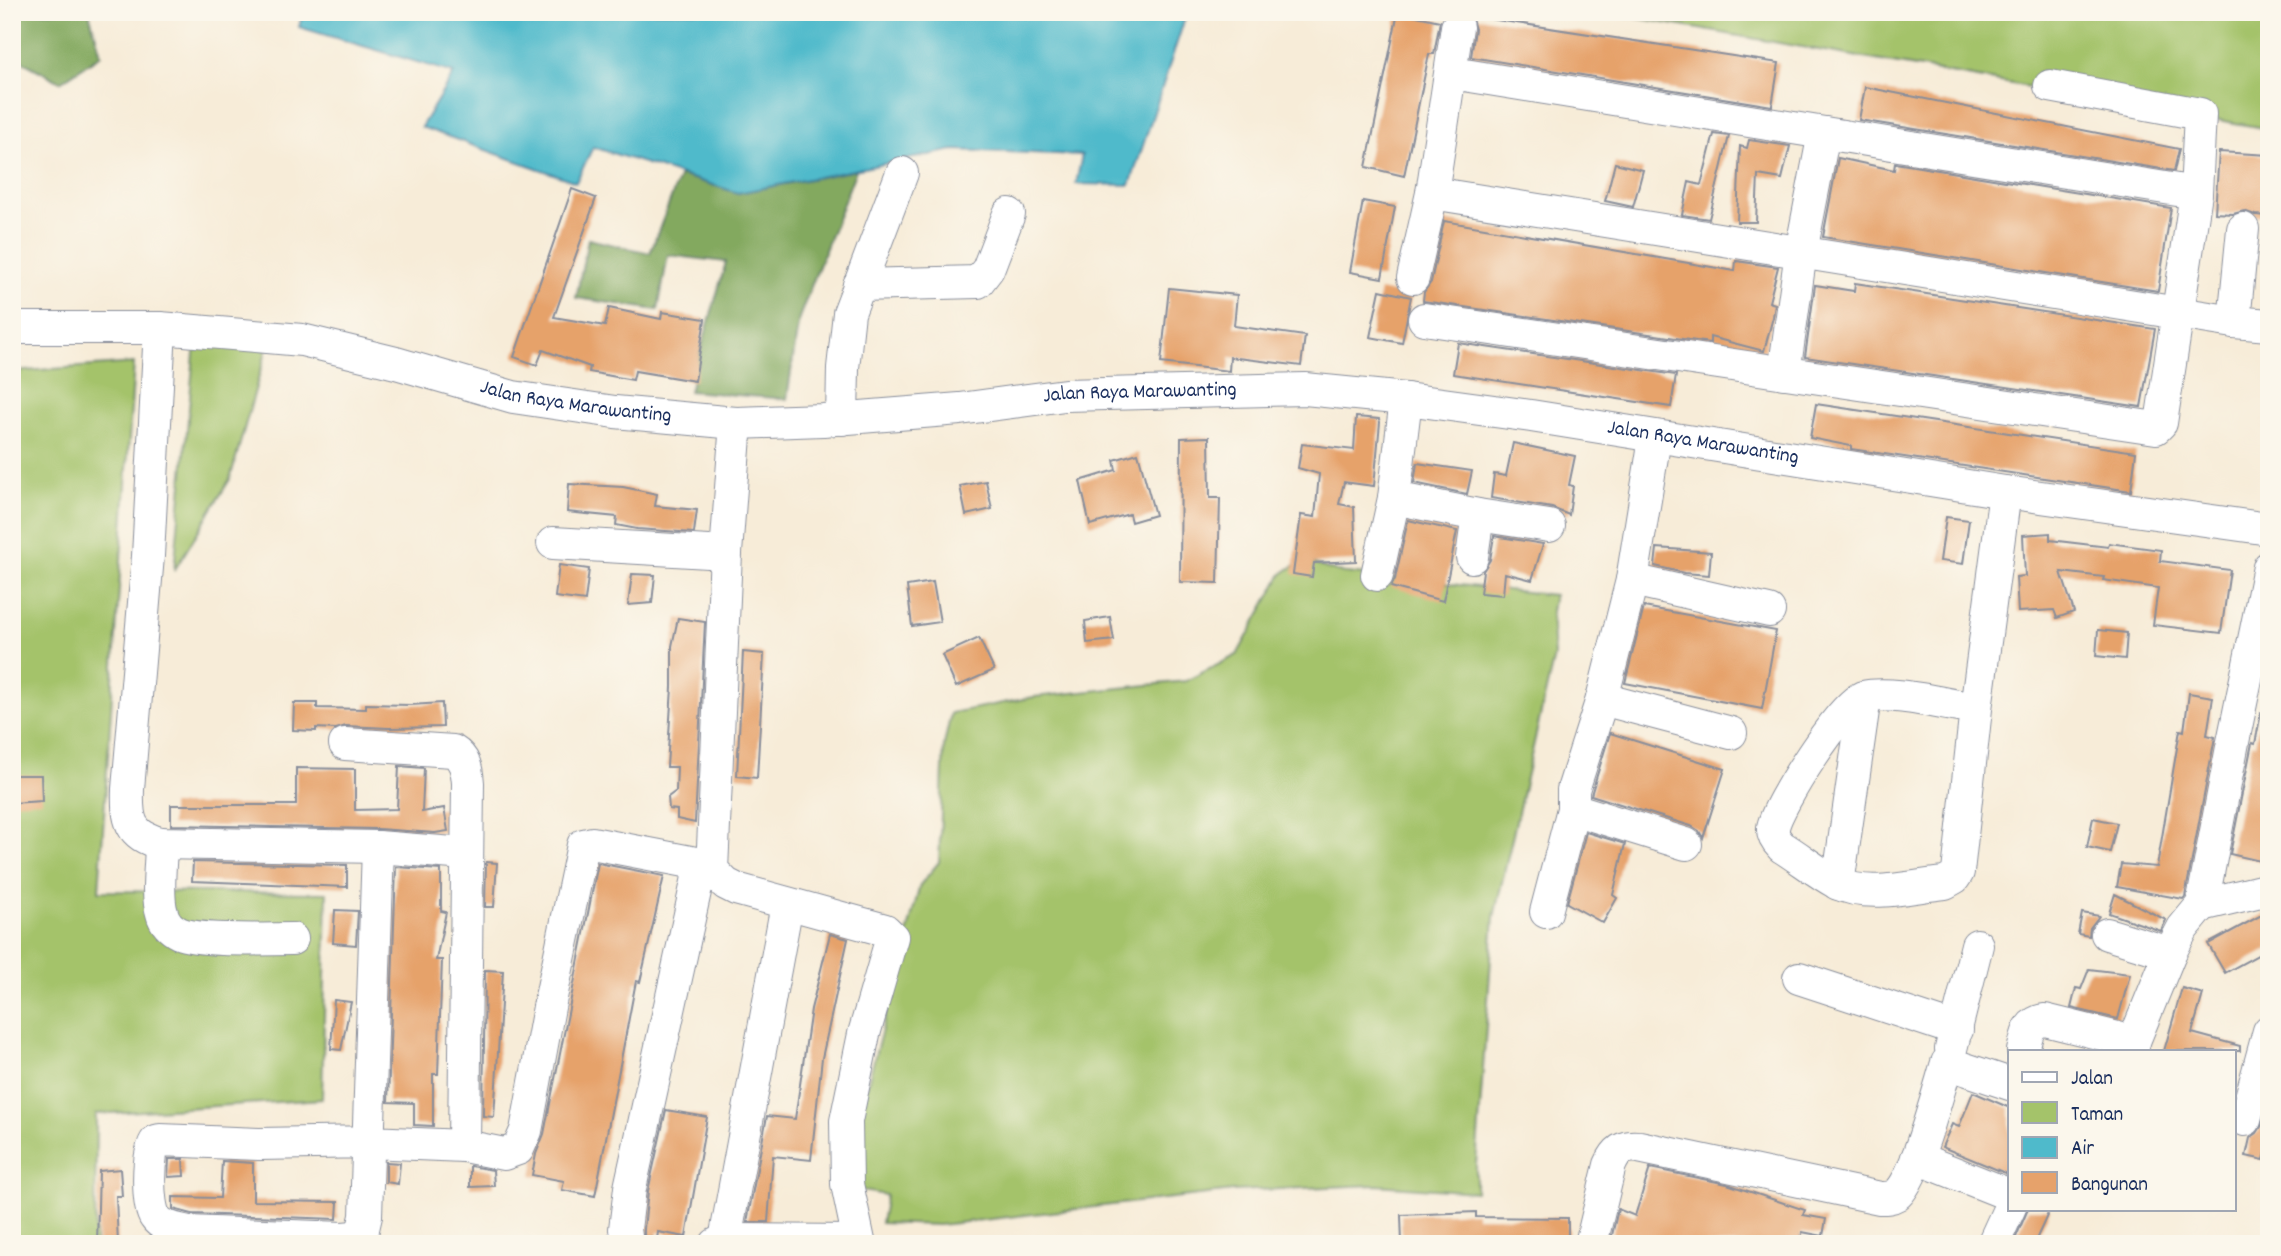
<svg xmlns="http://www.w3.org/2000/svg" width="2281" height="1256" font-family="Dekko,sans-serif">
  <rect width="100%" height="100%" fill="#fbf7ec"/>
  <filter id="ink" filterUnits="userSpaceOnUse"><feTurbulence type="fractalNoise" baseFrequency=".0143" numOctaves="2"/><feDisplacementMap in="SourceGraphic" scale="14" xChannelSelector="R" yChannelSelector="G"/><feConvolveMatrix kernelMatrix="1 2 1 2 8 2 1 2 1" color-interpolation-filters="sRGB"/></filter>
  <filter id="wash" filterUnits="userSpaceOnUse"><feTurbulence type="fractalNoise" baseFrequency=".00686" numOctaves="4" result="noise"/><feDisplacementMap in="SourceGraphic" scale="28" xChannelSelector="R" yChannelSelector="G"/><feGaussianBlur stdDeviation="1.57" result="paint"/><feColorMatrix in="noise" values="0 0 0 0 0 0 0 0 0 0 0 0 0 0 0 0 0 1.4 0 .05"/><feComposite in="paint" operator="in"/></filter>
  <g filter="url(#wash)">
    <rect width="100%" height="100%" fill="#f7ecd8"/>
    <path fill="#a4c36a" stroke="#607964" stroke-width="2" d="M1602,12H2269V129Z
      M195,343L267,348L230,479L174,571Z
      M134,363L99,891L327,893L322,1099L96,1114L95,1244H12V372Z
      M1302,560L1337,572L1554,595L1551,611L1554,656L1494,917L1476,1165V1192L1376,1185L1233,1191L939,1225L881,1223L886,1195L845,1188L855,1132L920,885L939,862L944,745L951,713L1034,697L1186,681L1237,655L1282,574Z"/>
    <path fill="#83a95e" stroke="#4f6c5e" stroke-width="2" d="M12,12H89L101,55L60,82L12,56Z
      M856,170L799,318L787,399L689,391L726,262L668,255L658,310L576,298L588,239L650,253L680,175L738,193Z"/>
    <path fill="#4fbacb" stroke="#357494" stroke-width="2" d="M303,12H1187L1130,185L1076,184L1082,155L954,150L738,193L593,147L576,182L421,127L454,73L299,27Z"/>
    <g id="blocks">
      <path fill="#e6a26b" d="M1398,12L1440,21L1434,54H1429L1404,176L1366,167Z
        M1471,16L1779,63L1772,106L1471,57L1475,29Z
        M1865,87L2179,149L2174,171L1859,120Z
        M1714,134L1729,136L1709,219L1682,215L1689,182L1701,185Z
        M1749,140L1790,146L1782,179L1758,175L1756,222H1737L1740,146L1747,148Z
        M2219,152L2269,155V216L2255,215L2244,211L2233,214L2215,213Z
        M1838,158L1894,170L1895,163L2171,208L2158,291L1823,237Z
        M1615,163L1643,170L1633,207L1605,201Z
        M572,189L596,198L554,317L605,326L609,308L661,319L662,312L705,319L695,381L635,371L633,380L589,372L590,367L543,350L537,365L514,357Z
        M1363,201L1395,207L1382,278L1350,272Z
        M1444,221L1735,271L1736,261L1778,267L1769,302L1775,304L1773,317L1764,351L1710,337V343L1423,301L1424,292L1431,282Z
        M1855,283L2155,329L2141,407L1805,357L1815,285L1854,291Z
        M1169,288L1237,295L1234,326L1305,336L1301,366L1230,357L1229,371L1161,363Z
        M1380,290L1411,297L1402,343L1370,337Z
        M1458,343L1676,375L1671,407L1453,374Z
        M1816,404L2136,452L2131,491L1851,449V446L1810,438Z
        M1356,417L1379,419L1380,422L1374,486L1344,482L1339,504L1354,507L1356,561L1314,563L1312,577L1293,574L1301,515L1315,517L1319,474L1298,468L1302,444L1354,450Z
        M1209,437L1210,498H1220L1218,583L1180,582L1181,438Z
        M1513,443L1575,456L1569,485L1573,486L1569,515L1552,508L1491,498L1494,474L1506,476Z
        M1138,453L1155,515L1131,522L1129,514L1090,525L1080,481L1116,470L1114,460Z
        M1417,463L1472,471L1467,494L1414,483Z
        M986,481L992,509L966,515L960,486Z
        M569,484L623,487L657,494L655,506L697,510L694,533L637,529L616,525L617,517L567,512Z
        M1946,517L1969,520L1963,564L1940,561Z
        M1408,520L1457,531L1443,601L1391,587L1395,579Z
        M2050,533V540L2108,547L2109,543L2161,550L2160,561L2230,570L2221,633L2153,625L2158,588L2103,580L2104,577L2061,572L2074,612L2057,618L2054,610L2018,612L2016,577L2025,576L2023,535Z
        M1494,536L1543,544L1532,580L1505,573L1503,595L1480,593L1483,571L1490,560Z
        M1657,548L1711,552L1709,575L1684,573L1655,566Z
        M559,565L589,569L585,601L555,597Z
        M632,574L655,575L652,603L628,605Z
        M933,582L940,622L912,626L907,586Z
        M1644,607L1776,631L1762,709L1625,683Z
        M1110,617L1114,640L1087,643L1085,621Z
        M678,618L705,622L695,823L677,819V810L669,809L668,797L676,791L677,767H667L672,687V646Z
        M2098,630L2127,633L2125,659L2096,656Z
        M979,638L994,670L956,687L942,655Z
        M743,652L764,654L757,778L737,776Z
        M2189,693L2213,697L2207,735L2215,737L2185,897L2183,899L2117,887L2121,864L2157,867L2180,730L2184,731Z
        M294,703H317V708L366,709V704L410,705L442,703L443,727L389,728L346,726L336,729L316,728V731L293,730Z
        M2261,713L2269,714V863L2230,854L2252,743L2255,744Z
        M1610,733L1725,769L1703,838L1699,831L1691,826L1591,795Z
        M399,766L424,768L422,812L444,808L448,831L435,833L378,829L171,825V805H296V768L355,769V810L397,809Z
        M12,775H41L42,801L12,803Z
        M2093,818L2117,823L2110,852L2087,847Z
        M1586,832L1625,844L1613,895L1617,898L1603,923L1567,903Z
        M193,862L347,865V887L192,881Z
        M486,862L497,863L494,907H485Z
        M598,863L664,876L640,982L636,981L595,1196L562,1190L564,1181L532,1175L536,1154L544,1134Z
        M396,867L441,870V911L446,912L436,960H442L438,1074H433V1126L414,1125V1103L388,1102Z
        M2115,894L2166,920L2161,931L2109,913Z
        M335,910L358,911L356,945L333,943Z
        M2269,911V949L2225,973L2208,944Z
        M2082,913L2099,916L2090,928L2089,936L2078,934Z
        M830,934L848,939L822,1058L811,1160L773,1156L768,1222H747L767,1116L795,1119L811,1009Z
        M2089,969L2130,974L2118,1019L2071,1008L2076,988L2081,989Z
        M485,970L503,971L494,1117L483,1116Z
        M2182,988L2203,994L2192,1033L2240,1046V1051H2164Z
        M334,1000L351,1002L341,1050L331,1049Z
        M1973,1092L2010,1108V1175L1942,1147L1952,1124L1959,1127Z
        M2269,1102V1141L2264,1160L2246,1156L2250,1138L2257,1133L2262,1125Z
        M666,1110L707,1117L686,1237L658,1232L657,1239L644,1236V1229L648,1191Z
        M169,1159H183L184,1176L168,1177Z
        M222,1161L253,1163V1201L338,1202L337,1219L192,1214L173,1209V1197L220,1198Z
        M386,1162L400,1163L398,1184L386,1182Z
        M470,1166L493,1170L494,1186L470,1187Z
        M1650,1168L1727,1184L1805,1210L1803,1215L1826,1219L1823,1236L1802,1232L1801,1244H1610L1618,1209L1635,1216Z
        M120,1169L122,1196H116L118,1244H97L99,1171Z
        M2028,1209H2050L2034,1244H2013Z
        M1476,1212V1217L1568,1218V1244H1503V1242L1402,1244L1401,1215Z"/>
    </g>
  </g>
  <g filter="url(#ink)">
    <use href="#blocks" fill-opacity="0" stroke="#898e9b" stroke-width="2"/>
    <g fill="none" stroke-linecap="round" stroke-linejoin="round">
      <g stroke="#898e9b" stroke-width="34">
        <g id="minor">
          <path d="M1452,73L2196,193"/>
          <path d="M1432,193L2234,322L2269,325"/>
          <path d="M1413,278L1432,193L1457,27"/>
          <path d="M859,285L978,282L988,269L1009,214"/>
          <path d="M1424,319L2156,428L2161,423L2196,193L2200,114L2050,86"/>
          <path d="M2234,322L2243,229"/>
          <path id="s1" d="M12,328H160L302,340L396,363L513,397L615,412L736,423L823,420L960,409L1065,395L1305,389L1406,399L1531,416L2005,492L2269,529"/>
          <path d="M160,328L148,556L128,789C127,819 129,836 161,843L378,847L466,854"/>
          <path d="M1784,373L1801,252L1824,133"/>
          <path d="M842,419L843,368L849,313L902,173"/>
          <path d="M1394,498L1478,515L1549,526"/>
          <path d="M553,543L726,553"/>
          <path d="M1472,557L1478,515"/>
          <path d="M1377,575L1394,498L1406,399"/>
          <path d="M1632,580L1769,611"/>
          <path d="M1602,699L1731,733"/>
          <path d="M1976,709C1946,705 1892,690 1863,697C1843,702 1776,806 1773,828C1772,836 1777,842 1782,847C1800,858 1818,873 1837,883C1868,899 1911,886 1945,883L1954,878L1958,872L1976,709L2005,492"/>
          <path d="M345,744L453,751C465,758 467,770 468,783L464,1146"/>
          <path d="M1573,809L1686,844"/>
          <path d="M161,843C161,863 156,895 162,913C164,922 171,929 179,933C201,942 265,939 292,939"/>
          <path d="M378,847L366,1216L363,1229L359,1233L353,1237L343,1238L189,1232C178,1229 162,1228 155,1217C147,1206 147,1151 156,1141L160,1140L259,1144L369,1142L464,1146L504,1154L518,1149L526,1131L549,1007L583,845L592,843L701,864L712,870"/>
          <path d="M1838,884L1865,697"/>
          <path d="M2202,905L2269,889"/>
          <path d="M1546,912L1573,809V790L1602,699L1632,580L1655,438"/>
          <path d="M2107,934L2170,953"/>
          <path d="M1799,978L1957,1030"/>
          <path d="M1951,1049L1977,945"/>
          <path d="M2023,1051C2027,1036 2027,1022 2045,1020L2134,1042"/>
          <path d="M2130,1051L2170,953L2183,928L2202,905L2233,742L2269,567"/>
          <path d="M2245,1120L2269,1031"/>
          <path d="M1917,1158L2010,1195"/>
          <path d="M725,1240L787,904"/>
          <path d="M627,1244L625,1229L630,1188L701,864"/>
          <path d="M716,1244L725,1240L859,1241L847,1184L846,1121L864,1034L892,937L885,930L736,889L726,884L712,870L726,553L736,423"/>
          <path d="M1591,1244L1610,1165C1616,1151 1623,1145 1639,1147L1880,1198C1886,1198 1891,1198 1896,1195C1915,1182 1939,1089 1947,1063L2010,1084"/>
          <path d="M1993,1244L2010,1207"/>
        </g>
      </g>
      <use href="#minor" stroke="#fff" stroke-width="32"/>
    </g>
  </g>
  <g text-anchor="middle" dominant-baseline="central" stroke-width="5" stroke-linejoin="round" paint-order="stroke">
    <g font-size="21" fill="#1b2f5e" stroke="#fbf7ec">
      <text stroke="none"><textPath href="#s1" startOffset="1139">Jalan Raya Marawanting</textPath></text>
      <text stroke="none"><textPath href="#s1" startOffset="572">Jalan Raya Marawanting</textPath></text>
      <text stroke="none"><textPath href="#s1" startOffset="1706">Jalan Raya Marawanting</textPath></text>
    </g>
  </g>
  <rect width="2281" height="1256" fill="none" stroke="#fbf7ec" stroke-width="42"/>
  <rect x="2008" y="1050" width="228" height="161" fill="#fbf7ec" stroke="#a1a7b3" stroke-width="2"/>
  <rect x="2022" y="1072" width="35" height="10" fill="#ffffff" stroke="#a1a7b3" stroke-width="2"/>
  <text x="2071" y="1084" font-size="21" fill="#1b2f5e">Jalan</text>
  <rect x="2022" y="1102" width="35" height="21" fill="#a4c36a" stroke="#a1a7b3" stroke-width="2"/>
  <text x="2071" y="1120" font-size="21" fill="#1b2f5e">Taman</text>
  <rect x="2022" y="1137" width="35" height="21" fill="#4fbacb" stroke="#a1a7b3" stroke-width="2"/>
  <text x="2071" y="1154" font-size="21" fill="#1b2f5e">Air</text>
  <rect x="2022" y="1172" width="35" height="21" fill="#e6a26b" stroke="#a1a7b3" stroke-width="2"/>
  <text x="2071" y="1190" font-size="21" fill="#1b2f5e">Bangunan</text>
</svg>
